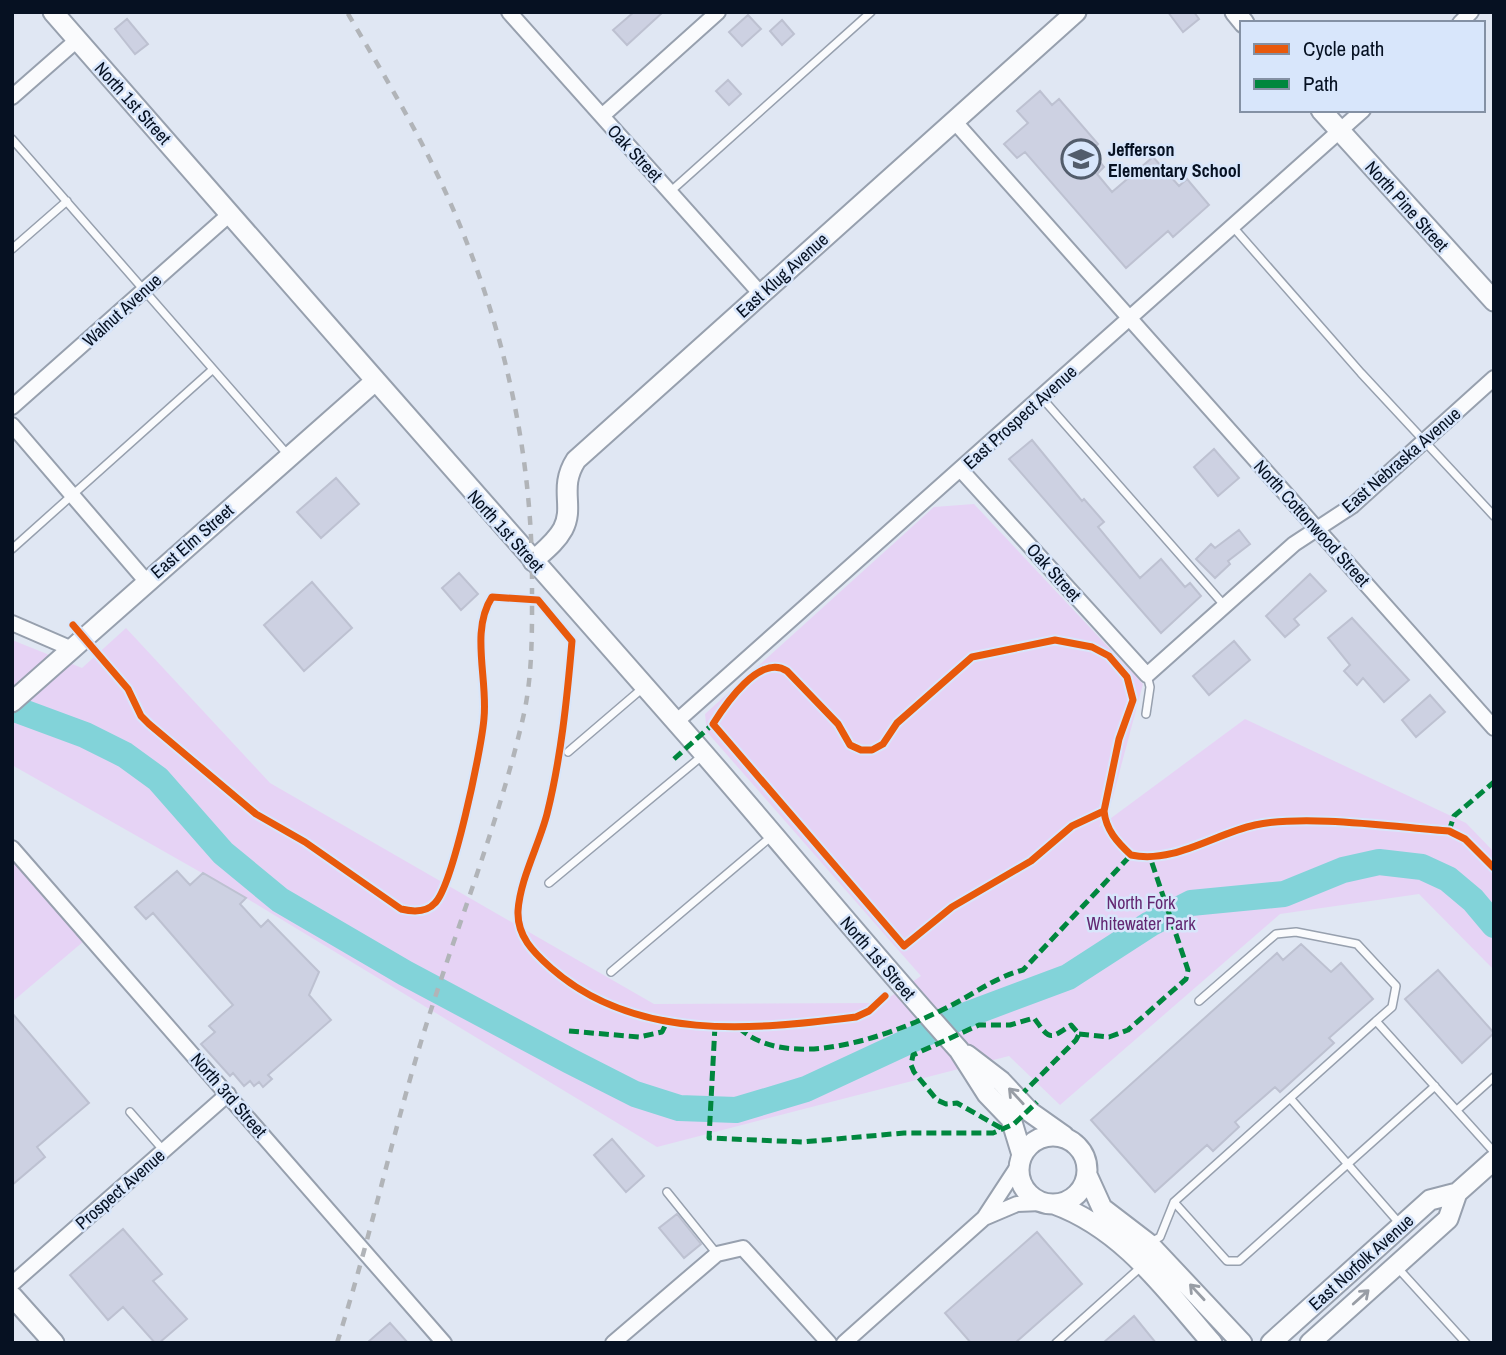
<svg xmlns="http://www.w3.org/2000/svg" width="1506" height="1355" font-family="'Archivo Narrow',sans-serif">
  <rect width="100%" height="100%" fill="#e0e7f3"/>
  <path fill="#e6d3f5" d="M974,504L1143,684L1112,800L1099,827L1245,719L1466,823L1494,852V970L1419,894L1280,914L1060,1105L1009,1056L657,1147L246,898L12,765V640L82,668L126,628L270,783L654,1004L881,1003L921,976L707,732L705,714L934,507Z
    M12,860L84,941L12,1002Z"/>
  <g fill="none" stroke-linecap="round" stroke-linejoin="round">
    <path stroke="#82d3d9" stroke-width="26" d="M12,708L85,735L125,755L158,779L223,853L280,900L405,973L570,1061L635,1094L679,1108L736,1110L806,1089L961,1017L1068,977L1150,924L1191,903L1284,894L1343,870L1379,862L1422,867L1448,879L1473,900L1494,925"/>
  </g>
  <path fill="#cdd1e2" stroke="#bdc1d1" stroke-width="2" d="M634,12H663L627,45L613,30Z
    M1168,12H1194L1199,19L1183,32Z
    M748,15L761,29L742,46L729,32Z
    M127,19L148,44L135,54L115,29Z
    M782,20L794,34L782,45L770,31Z
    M728,80L741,94L729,105L716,91Z
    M1040,91L1052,105L1059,99L1098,144L1091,151L1104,167L1097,174L1112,192L1153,157L1179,186L1187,179L1209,205L1173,237L1168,231L1126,268L1025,152L1017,158L1004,144L1028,123L1017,111Z
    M1032,440L1082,501L1084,499L1104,522L1098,527L1140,578L1161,559L1185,587L1190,583L1201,596L1161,633L1009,459Z
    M1214,449L1239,478L1218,496L1194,467Z
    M336,478L359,504L321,538L297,512Z
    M1239,530L1250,544L1228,561L1230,564L1215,578L1196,559L1211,544L1215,548Z
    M459,573L478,594L461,610L442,588Z
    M1310,574L1326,591L1294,619L1299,625L1285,637L1266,616Z
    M312,582L352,628L304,671L264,625Z
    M1352,618L1409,680L1384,702L1363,678L1357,685L1344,671L1350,665L1328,638Z
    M1234,641L1250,660L1209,695L1193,676Z
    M1430,695L1445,712L1416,737L1402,720Z
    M177,871L190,885L203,873L246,898L240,904L261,927L268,920L319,972L309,995L331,1020L268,1075L272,1079L263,1087L259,1082L254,1086L250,1081L244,1086L233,1073L230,1076L201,1044L215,1032L209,1026L233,1005L153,913L146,919L135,907Z
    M1301,944L1331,972L1341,963L1373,999L1329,1038L1334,1043L1280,1092L1275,1087L1235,1122L1239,1127L1213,1151L1207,1145L1155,1192L1091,1120L1277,953L1283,960Z
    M1438,970L1494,1033L1462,1063L1405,999Z
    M12,1013L89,1103L37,1147L45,1157L12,1185Z
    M612,1139L644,1176L626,1192L594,1155Z
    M677,1214L701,1244L684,1258L659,1228Z
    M123,1229L162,1274L153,1281L187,1319L159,1343H155L123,1307L108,1320L70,1275Z
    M1037,1232L1082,1284L1015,1343H971L945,1313Z
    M1134,1316L1156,1343H1103Z
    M390,1323L408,1343H367Z"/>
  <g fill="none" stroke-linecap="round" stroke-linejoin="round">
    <g stroke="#97a0ae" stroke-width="10">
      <path id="lane" d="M12,139L288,455
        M671,191L871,12
        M1233,227L1361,373L1494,516
        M12,249L67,201
        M1042,398L1224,605
        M12,549L212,370
        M1146,714L1150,687L1147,675
        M568,752L644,687
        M549,883L702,756
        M611,972L773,835
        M1199,1001L1276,934L1296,932L1357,944L1396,986L1392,1007L1376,1021
        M1290,1098L1400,1224
        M1457,1110L1494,1077
        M130,1112L164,1151
        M667,1192L717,1254
        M1174,1202L1227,1261H1239L1435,1086
        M1149,1243L1160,1237L1174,1202L1376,1021L1494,1152
        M1396,1266L1466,1343
        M1056,1343L1142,1266"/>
    </g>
    <g stroke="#97a0ae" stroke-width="18">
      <path id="street" d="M509,12L760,293
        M1460,23L1471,12
        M12,97L77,40
        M602,116L718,12
        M955,122L1494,728
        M12,407L231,213
        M12,425L146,581
        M961,470L1147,675L1294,544L1352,506L1494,378
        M12,623L72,649
        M676,722L1363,110
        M12,848L444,1343
        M984,1218L1017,1204L1042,1203
        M12,1284L228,1094
        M613,1343L717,1254L743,1248L829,1343
        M844,1343L984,1218L1018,1166"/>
    </g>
    <g stroke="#97a0ae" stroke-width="23">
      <path id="secondary" d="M53,12C265,255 479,498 692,740C782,843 868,949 959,1050L987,1094L1011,1119L1022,1155
        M1235,12L1244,23
        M1321,110L1494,301
        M533,561C544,551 556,542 563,529C575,506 558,488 576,460L1076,12
        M12,702L374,382
        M967,1055L1001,1081L1030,1112L1064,1136
        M1019 1170a34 34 0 1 1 68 0a34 34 0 1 1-68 0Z
        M1087,1175L1102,1208L1149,1244L1242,1343
        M1054,1204C1123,1229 1165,1289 1212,1343
        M12,1296L54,1343
        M1271,1343L1430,1200L1457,1193L1494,1160
        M1310,1343L1448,1219L1457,1193"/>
    </g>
    <use href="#lane" stroke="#fafbfd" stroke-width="7"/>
    <use href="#street" stroke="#fafbfd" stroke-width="14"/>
    <use href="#secondary" stroke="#fafbfd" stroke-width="19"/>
    <path stroke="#b1b4b8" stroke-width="4.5" stroke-dasharray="9 9" stroke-linecap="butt" d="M337,1343C370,1240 392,1135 424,1032C456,929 499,822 523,718C533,675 532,628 532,585C533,444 499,305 439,178C412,121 379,67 347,12"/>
    <path stroke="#00873e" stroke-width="5" stroke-dasharray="10 5" stroke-linecap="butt" d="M674,759L713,724
      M1449,831L1454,816L1494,782
      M715,1026L709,1138L802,1142L904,1133H993L1014,1124L1037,1102
      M739,1028C791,1075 898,1033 952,1005C977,992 996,977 1023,970L1131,855
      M569,1031L639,1037L662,1032L667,1022
      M1079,1034L1109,1037L1128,1030L1186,979L1188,970L1150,857
      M1001,1128L957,1103L946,1104L937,1100L914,1072L911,1065L913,1055L979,1025H1010L1034,1018C1050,1040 1049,1040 1071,1025L1079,1034L1076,1040L1024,1092"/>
    <g stroke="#d8e6fb" stroke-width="11">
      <path id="cycleway" d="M73,625L128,689L141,716L149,724L256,814L305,842L401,909C413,912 426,913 435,903C453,885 482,747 484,718C488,679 470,631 492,597L538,600L572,641C567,699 561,758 547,814C539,845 520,879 518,911C517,936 533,952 551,968C635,1042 752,1030 856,1017L869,1011L885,996
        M1104,811L1072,826L1031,861L952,907L904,946L713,724C725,705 760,653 787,671L838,724L850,745L861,750H872L883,744L897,723L972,657L1055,640L1092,647L1109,656L1127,677L1133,700L1119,739L1104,811C1106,830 1117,842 1131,855C1174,864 1214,834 1255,825C1306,814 1395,827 1449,831L1465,839L1494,868"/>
    </g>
    <use href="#cycleway" stroke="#e8590c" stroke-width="7"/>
  </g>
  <defs><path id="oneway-shaft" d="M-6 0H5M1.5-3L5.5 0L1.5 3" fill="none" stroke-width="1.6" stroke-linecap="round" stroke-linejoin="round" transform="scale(1.75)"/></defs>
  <g stroke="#989da5">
    <use href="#oneway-shaft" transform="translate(1016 1096) rotate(-133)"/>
    <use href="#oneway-shaft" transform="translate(1197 1292) rotate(-133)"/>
    <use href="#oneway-shaft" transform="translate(1361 1297) rotate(-42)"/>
  </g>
  <defs>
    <g id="school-ring" transform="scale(2.0125)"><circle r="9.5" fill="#d8e6fb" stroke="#525c6b" stroke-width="1.5"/><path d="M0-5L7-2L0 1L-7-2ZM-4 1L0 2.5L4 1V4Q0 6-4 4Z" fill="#525c6b"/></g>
  </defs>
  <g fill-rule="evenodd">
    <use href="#school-ring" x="1081" y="159"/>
  </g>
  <g text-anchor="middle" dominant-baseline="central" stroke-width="5" stroke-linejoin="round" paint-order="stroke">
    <g font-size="18" fill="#061122" stroke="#d8e6fb">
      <text transform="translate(133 103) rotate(48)">North 1st Street</text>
      <text transform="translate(635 153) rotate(47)">Oak Street</text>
      <text transform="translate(1407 206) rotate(48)">North Pine Street</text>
      <text transform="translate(782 275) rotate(-42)">East Klug Avenue</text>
      <text transform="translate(122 310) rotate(-42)">Walnut Avenue</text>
      <text transform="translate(1020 417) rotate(-42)">East Prospect Avenue</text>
      <text transform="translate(1401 460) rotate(-41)">East Nebraska Avenue</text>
      <text transform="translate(1312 523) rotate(48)">North Cottonwood Street</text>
      <text transform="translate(506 531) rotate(48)">North 1st Street</text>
      <text transform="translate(192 541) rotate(-41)">East Elm Street</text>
      <text transform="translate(1054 572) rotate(48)">Oak Street</text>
      <text transform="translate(878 958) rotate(49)">North 1st Street</text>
      <text transform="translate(229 1095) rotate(49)">North 3rd Street</text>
      <text transform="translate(120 1189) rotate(-41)">Prospect Avenue</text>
      <text transform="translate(1361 1262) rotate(-42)">East Norfolk Avenue</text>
    </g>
    <g font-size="18" font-weight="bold" fill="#061122" stroke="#d8e6fb" text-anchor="start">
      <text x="1108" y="149">Jefferson<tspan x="1108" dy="21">Elementary School</tspan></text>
    </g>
    <g font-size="18" fill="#632872" stroke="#d8e6fb">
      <text x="1141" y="902">North Fork<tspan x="1141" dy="21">Whitewater Park</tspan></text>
    </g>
  </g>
  <rect width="1506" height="1355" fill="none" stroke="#061122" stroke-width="28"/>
  <rect x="1240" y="21" width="245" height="91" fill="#d8e6fb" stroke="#8491a4" stroke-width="2"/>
  <rect x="1254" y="44" width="35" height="10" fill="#e8590c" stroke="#8491a4" stroke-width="2"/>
  <text x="1303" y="56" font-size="21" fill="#061122">Cycle path</text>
  <rect x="1254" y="79" width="35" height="10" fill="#00873e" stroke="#8491a4" stroke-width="2"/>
  <text x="1303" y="91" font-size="21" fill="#061122">Path</text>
</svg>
